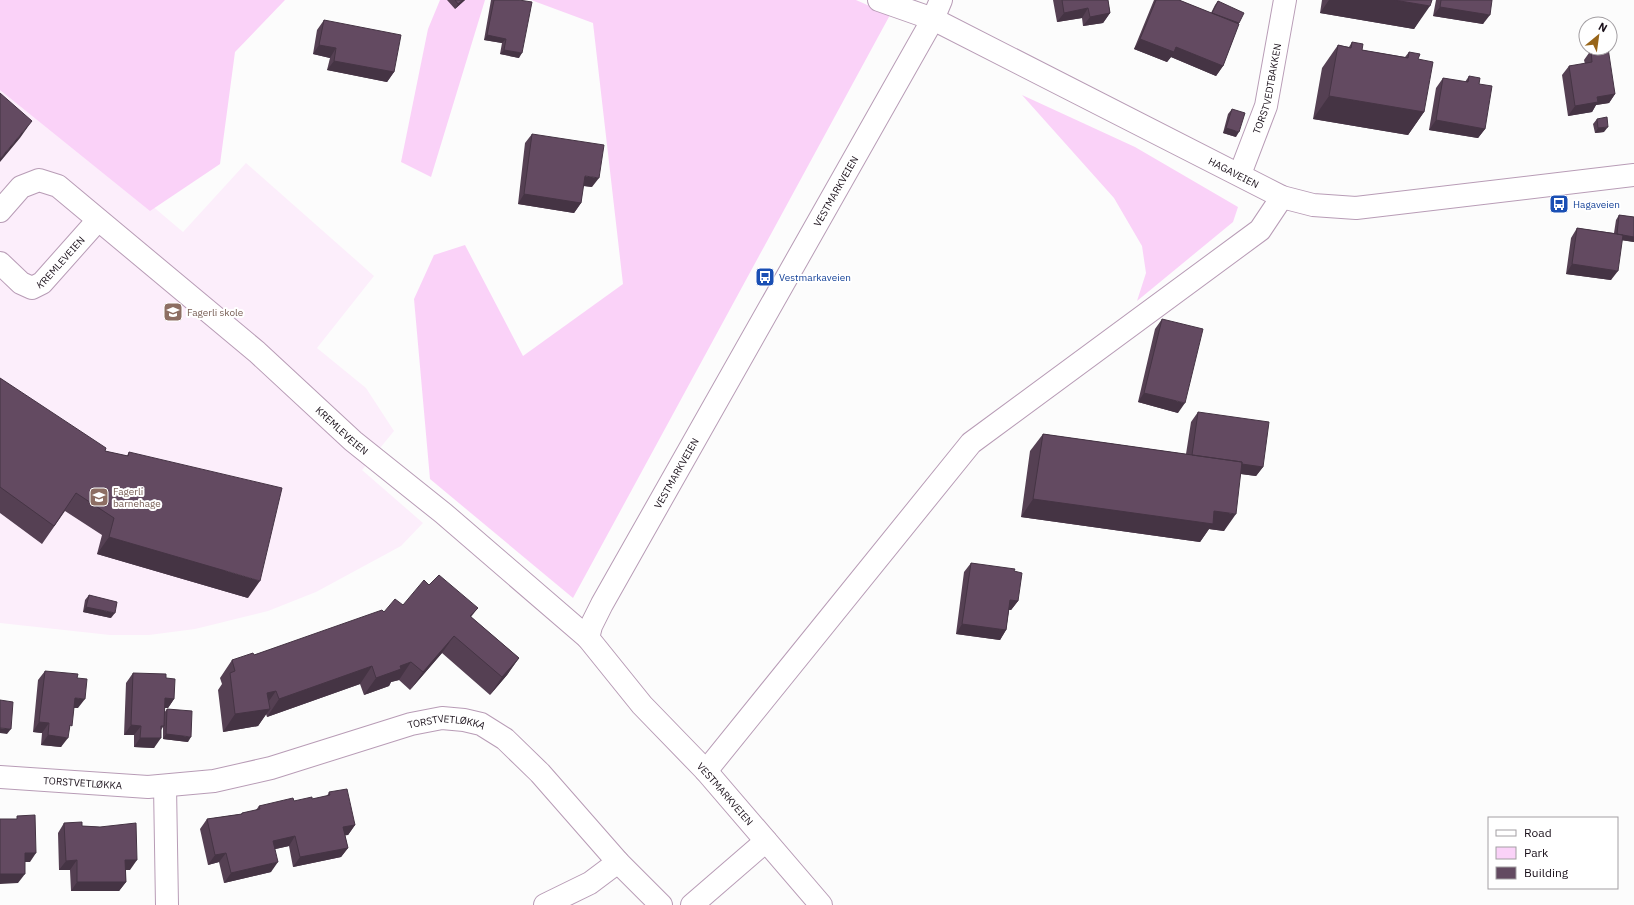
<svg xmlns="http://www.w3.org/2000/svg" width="1634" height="905" font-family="'IBM Plex Sans',sans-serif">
  <rect width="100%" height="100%" fill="#fcfcfc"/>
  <path fill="#fceefb" d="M0,77L183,232L246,163L374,276L317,348L366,388L394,431L362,470L423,523L401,546L316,592L268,611L195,629L149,635H110L0,623Z"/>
  <path fill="#fad2f8" d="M0,0H285L235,52L220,164L150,211L0,90Z
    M440,0H485L431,177L401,162L428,29Z
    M531,0H856L890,15L573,598L430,479L414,299L434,255L465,245L523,356L623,284L593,23Z
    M1022,95L1135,147L1238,207L1233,222L1137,301L1146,273L1142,246L1114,198Z"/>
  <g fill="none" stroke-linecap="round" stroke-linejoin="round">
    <g stroke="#b89cb6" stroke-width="24">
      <g id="minor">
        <path id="s1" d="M879,0L933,19L1282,197L1313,205L1356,208L1634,175"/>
        <path id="s2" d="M1240,174L1266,106L1285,0"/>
        <path id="s3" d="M0,211L21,187L39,180L58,186L257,352L353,441L443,513L588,638"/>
        <path id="s4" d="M0,263L21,283L32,288L42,283L98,220"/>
        <path d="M706,771L971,443L1260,230L1282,197"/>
        <path id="s5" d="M0,777L148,787L214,781L271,768L411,724L442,718L464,720L481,724L505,739L540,773L618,862L661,905"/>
        <path d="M165,786L167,905"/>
        <path d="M545,905L590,883L618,862"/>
        <path d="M692,905L766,841"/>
        <path id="s6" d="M821,905L706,771L642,705L588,638L591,626L602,604L933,19L941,0"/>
      </g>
    </g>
    <use href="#minor" stroke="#fff" stroke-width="22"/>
  </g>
  <path fill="#554053" d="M447,0H465L455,9Z
    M491,0H519V58L500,54L502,43L484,40Z
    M1053,0H1108L1110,13L1103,23L1083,26L1082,18L1057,22Z
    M1154,0H1179L1211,13L1215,5L1218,1L1239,23L1223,66L1216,76L1171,57L1167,62L1134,49Z
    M1322,0H1432L1414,29L1320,13Z
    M1436,0H1492L1483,24L1433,16Z
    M324,20L394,72L387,82L327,70L330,58L313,54L317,30Z
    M1352,42L1362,50L1405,57L1409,52L1418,59L1424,112L1408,135L1313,119L1322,68L1338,45L1349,47Z
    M1591,50L1615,94L1609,103L1596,105L1592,112L1568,116L1562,75L1569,66L1585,64L1584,60Z
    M1469,76L1479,84L1485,129L1478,138L1429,130L1436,88L1443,78L1465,82Z
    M1232,109L1236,137L1223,133L1228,114Z
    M1597,119L1604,132L1595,133L1593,124Z
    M532,134L592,187L583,186L581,203L574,213L518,204L525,143Z
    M1619,215L1634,217V242L1622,240L1611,280L1566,274L1571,238L1577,228L1614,233L1616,220Z
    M1162,319L1178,413L1138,402L1155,329Z
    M0,378L105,451L127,456L129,452L248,598L97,554L102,535L65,511L42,544L0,513Z
    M1198,412L1263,467L1256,476L1241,474L1224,531L1209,529L1200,542L1021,517L1030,451L1043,434L1186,454L1191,422Z
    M971,563L1014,571L1018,601L1011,610H1009L1006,630L1000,640L956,634L964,572Z
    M429,585L478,608L471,617L519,658L507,675L490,695L442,653L410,690L399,680L391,682L389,686L364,695L360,684L267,717L266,714L258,726L223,732L218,690L222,684L220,678L232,660L254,655L384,612L403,605Z
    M89,595L111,618L83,612L85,600Z
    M45,671L77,678L78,708H74L69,730L61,747L41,745L42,733L33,732L38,680Z
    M133,673L166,678L174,699L168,708H165L164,713L167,709L188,742L163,739V727L161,730L154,748L134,747V735H124L126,683Z
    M329,792L355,825L348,835H345L348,848L341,857L293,867L289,846L275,849L271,872L224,883L219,862L208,865L200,829L207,819L241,814L242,813L256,810L259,806L312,799L327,796Z
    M64,823L82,826L100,827L130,870H126V882L119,891H71L70,870H59L58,833Z"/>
  <path fill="#453444" d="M463,0H465L455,9L458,4Z
    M1329,0H1394L1430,6L1414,29L1320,13Z
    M1440,7L1490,15L1483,24L1433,16Z
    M1088,8L1082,18L1057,22L1064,13Z
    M1110,13L1103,23L1083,26L1090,17Z
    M487,35L506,39L502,43L484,40Z
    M1140,39L1176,47L1223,66L1216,76L1171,57L1167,62L1134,49Z
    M319,45L336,48L330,58L313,54Z
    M504,50L522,53L519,58L500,54Z
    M334,61L394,72L387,82L327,70Z
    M1615,94L1609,103L1596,105L1592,112L1568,116L1575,106L1597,97Z
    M1329,96L1424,112L1408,135L1313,119Z
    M1436,120L1485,129L1478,138L1429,130Z
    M32,121L20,138L0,162V159Z
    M1608,127L1604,132L1595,133L1598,128Z
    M1226,128L1239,132L1236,137L1223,133Z
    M585,176L599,178L592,187L578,185Z
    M524,194L581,203L574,213L518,204Z
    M1617,234L1634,237V242L1613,239Z
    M1572,264L1618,271L1611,280L1566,274Z
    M1144,393L1185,403L1178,413L1138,402Z
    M1215,460L1263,467L1256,476L1211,470Z
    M1033,499L1214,511L1236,514L1224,531L1209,529L1200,542L1021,517Z
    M109,537L260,581L248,598L97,554Z
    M1010,600L1018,601L1011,610H1004Z
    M86,607L115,613L111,618L83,612Z
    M962,624L1006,630L1000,640L956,634Z
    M454,636L442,653L410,690L423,672Z
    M519,658L507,675L490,695L502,677Z
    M411,662L399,680L391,682L389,686L364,695L376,678L400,666Z
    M372,666L360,684L267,717L279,699Z
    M276,691L264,708L267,693Z
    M75,698L85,699L78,708L68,707Z
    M165,698L174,699L168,708H158Z
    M270,709L258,726L223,732L235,714Z
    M39,722L49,723L42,733L33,732Z
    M131,725L141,726L134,735H124Z
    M0,728L11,729L7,734L0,733Z
    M166,734L191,737L188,742L163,739Z
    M48,735L68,738L61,747L41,745Z
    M140,738H161L154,748L134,747Z
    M355,825L348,835L336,837L343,827Z
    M295,836L289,846L267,851L273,841Z
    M348,848L341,857L293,867L300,857Z
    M25,853H36L30,862H18Z
    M226,853L219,862L208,865L215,855Z
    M77,860L70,870H59L66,861Z
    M125,860H137L130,870H119Z
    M278,862L271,872L224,883L231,873Z
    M0,874H25L18,883L0,884Z
    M77,882H126L119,891H71Z"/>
  <path fill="#634a61" stroke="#453444" d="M455,0H463L458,4Z
    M494,0H519L532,2L522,53L504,50L506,39L487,35Z
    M1062,0H1108L1110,13L1090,17L1088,8L1064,13Z
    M1156,0H1179L1239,24L1223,66L1176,47L1174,52L1140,39Z
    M1394,0H1432L1430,6Z
    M1441,0H1492L1490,15L1440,7Z
    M1218,1L1244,13L1239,23L1212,13Z
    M324,20L401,35L394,72L334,61L336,48L319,45Z
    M1352,42L1363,44L1362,50L1408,58L1409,52L1420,54L1418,59L1433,62L1424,112L1329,96L1338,45L1351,48Z
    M1608,48L1615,94L1597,97L1598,102L1575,106L1569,66L1592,62L1591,50Z
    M1469,76L1480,78L1479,84L1492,86L1485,129L1436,120L1443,78L1468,82Z
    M0,93L32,121L0,159Z
    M1232,109L1245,113L1239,132L1226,128Z
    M1607,117L1608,127L1598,128L1597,119Z
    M532,134L604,145L599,178L585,176L581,203L524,194Z
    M1619,215L1634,217V237L1617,234Z
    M1577,228L1623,235L1618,271L1572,264Z
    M1162,319L1203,329L1185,403L1144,393Z
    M0,378L106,448L105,451L128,456L129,452L282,488L260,581L109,537L114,518L76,493L54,526L0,487Z
    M1198,412L1269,422L1263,467L1242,464V462L1192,455Z
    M1043,434L1242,462L1236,514L1214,511L1213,524L1033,499Z
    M971,563L1015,569L1014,571L1022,573L1018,601L1010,600L1006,630L962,624Z
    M439,575L478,608L470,616L519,658L502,677L454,636L423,672L411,662L400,666L401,669L376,678L372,666L279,699L276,691L267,693L270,709L235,714L230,673L235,671L232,660L253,653L254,655L382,610L384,612L395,599L403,605L424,580L429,585Z
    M89,595L117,602L115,613L86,607Z
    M45,671L78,674L77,678L87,679L85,699L75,698L72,726L70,725L68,738L48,735L49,723L39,722Z
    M133,673L166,674V678L175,679L174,699L165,698L164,726H161V738H140L141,726L131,725Z
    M0,700L13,702L11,729L0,728Z
    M167,709L192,711L191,737L166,734Z
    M347,789L355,825L343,827L348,848L300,857L295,836L273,841L278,862L231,873L226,853L215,855L207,819L242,814V813L260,809L259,806L293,798L294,801L312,797V799L330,795L329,792Z
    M35,815L36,853H25V874H0V819H17V816Z
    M82,822V826L100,827L136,823L137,860H125L126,882H77V860L66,861L64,823Z"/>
  <defs>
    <g id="bus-square" transform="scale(1)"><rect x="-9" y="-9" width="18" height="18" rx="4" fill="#1a4fb4" stroke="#fff"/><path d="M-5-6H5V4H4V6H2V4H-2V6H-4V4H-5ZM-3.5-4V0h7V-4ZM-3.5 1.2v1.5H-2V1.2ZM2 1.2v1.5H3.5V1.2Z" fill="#fff"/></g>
    <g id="school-square" transform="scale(1)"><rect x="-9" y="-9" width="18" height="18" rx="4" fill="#8d6e63" stroke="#fff"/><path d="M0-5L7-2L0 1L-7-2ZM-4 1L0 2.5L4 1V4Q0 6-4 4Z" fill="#fff"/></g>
  </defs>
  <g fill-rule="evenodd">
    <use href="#bus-square" x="1559" y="204"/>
    <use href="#bus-square" x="765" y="277"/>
    <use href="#school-square" x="173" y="312"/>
    <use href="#school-square" x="99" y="497"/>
  </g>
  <g text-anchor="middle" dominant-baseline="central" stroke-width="4" stroke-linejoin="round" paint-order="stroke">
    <g font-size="10" fill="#1a101a" stroke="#fff">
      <text stroke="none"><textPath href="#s2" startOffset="90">TORSTVEDTBAKKEN</textPath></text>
      <text stroke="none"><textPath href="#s1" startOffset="395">HAGAVEIEN</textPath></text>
      <text stroke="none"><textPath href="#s6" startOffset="866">VESTMARKVEIEN</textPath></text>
      <text stroke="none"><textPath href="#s4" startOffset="80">KREMLEVEIEN</textPath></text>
      <text stroke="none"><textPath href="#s3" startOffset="446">KREMLEVEIEN</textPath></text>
      <text stroke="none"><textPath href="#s6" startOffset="542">VESTMARKVEIEN</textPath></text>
      <text stroke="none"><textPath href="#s5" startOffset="456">TORSTVETLØKKA</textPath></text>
      <text stroke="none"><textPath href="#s5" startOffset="83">TORSTVETLØKKA</textPath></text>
      <text transform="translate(725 794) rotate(49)">VESTMARKVEIEN</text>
    </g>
    <g font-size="10" fill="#164399" stroke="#fff" text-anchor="start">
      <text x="1573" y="204">Hagaveien</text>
      <text x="779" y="277">Vestmarkaveien</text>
    </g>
    <g font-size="10" fill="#785e54" stroke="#fff" text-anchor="start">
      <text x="187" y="312">Fagerli skole</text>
      <text x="113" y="491">Fagerli<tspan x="113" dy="12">barnehage</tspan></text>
    </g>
  </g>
  <rect x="1488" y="817" width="130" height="72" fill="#ffffff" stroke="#a39fa3"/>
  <rect x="1496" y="830" width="20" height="6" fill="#ffffff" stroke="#a39fa3"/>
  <text x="1524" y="837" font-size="12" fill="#1a101a">Road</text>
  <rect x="1496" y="847" width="20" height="12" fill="#fad2f8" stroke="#a39fa3"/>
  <text x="1524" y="857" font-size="12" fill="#1a101a">Park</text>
  <rect x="1496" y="867" width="20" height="12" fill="#634a61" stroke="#a39fa3"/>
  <text x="1524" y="877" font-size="12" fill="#1a101a">Building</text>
  <g transform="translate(1598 36) rotate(29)"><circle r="19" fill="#ffffff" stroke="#a39fa3"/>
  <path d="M0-3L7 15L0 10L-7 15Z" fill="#986519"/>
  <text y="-6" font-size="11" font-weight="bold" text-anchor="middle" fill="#1a101a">N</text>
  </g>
</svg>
